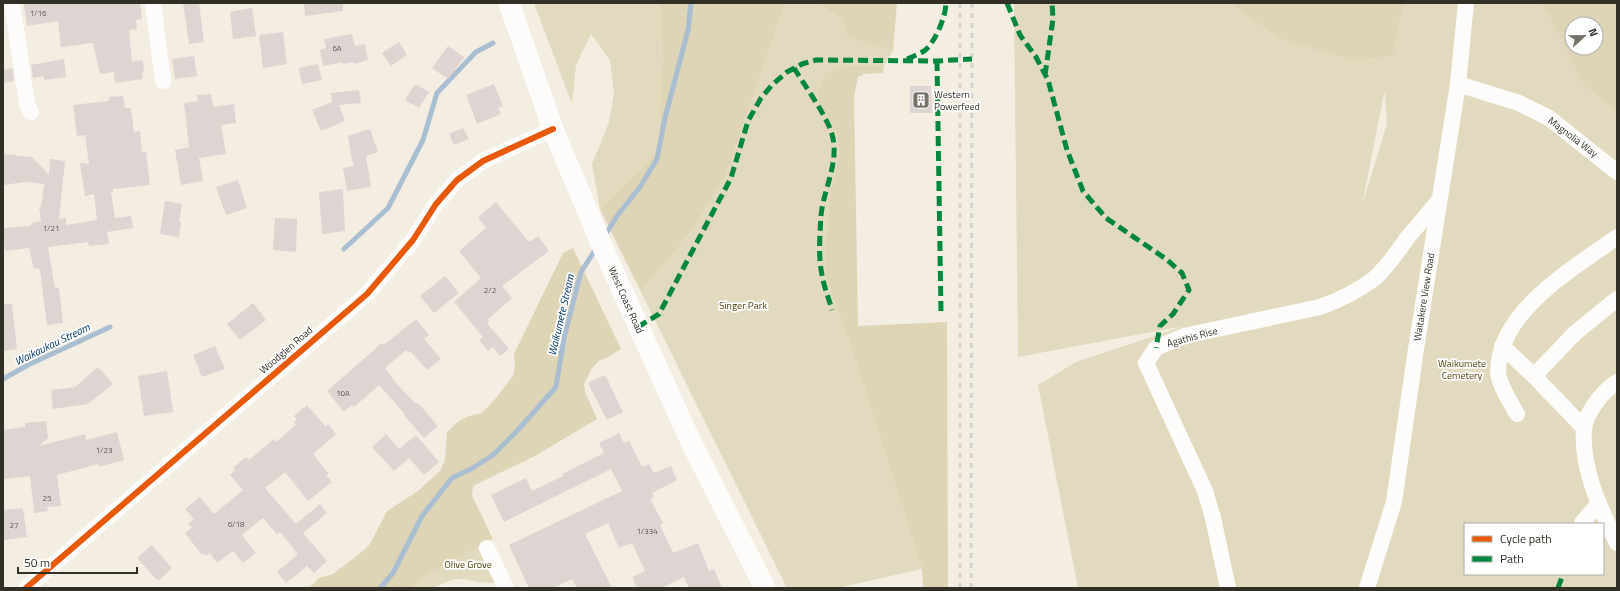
<svg xmlns="http://www.w3.org/2000/svg" width="1620" height="591" font-family="'Titillium Web',sans-serif">
  <rect width="100%" height="100%" fill="#f3eee1"/>
  <path fill="#e2dabe" fill-rule="evenodd" d="M534,3H660L663,53L658,151L600,209L592,164L609,122L614,94L610,60L591,34L576,65L572,104Z
    M785,3H817L843,20L865,43L893,50L884,66H848L830,70L823,76L819,89V104L836,130L839,155L830,193L824,273L851,346L922,569L837,588H787L641,292L693,229L726,176Z
    M1014,3H1230L1278,38L1401,3H1617V588H1078L1038,385L1076,362L1184,326L1018,357ZM1572,24H1596V48H1572ZM1385,94L1387,124L1362,205L1384,94ZM1465,524H1603V574H1465Z
    M476,543L495,583L478,582L465,579H454L432,588H408L417,571Z"/>
  <path fill="#ded4b6" fill-rule="evenodd" d="M660,3H785L726,176L693,229L641,292L600,209L658,151L663,53Z
    M817,3H897L893,50L865,43L847,35L843,20Z
    M1230,3H1403L1392,56L1353,60L1278,38Z
    M1541,3H1617V112L1584,85L1548,13ZM1572,24H1596V48H1572Z
    M848,66H884L883,73L864,74L858,77L854,96L858,326L947,322L948,588H923L922,569L851,346L824,273L830,193L839,155L836,130L819,104V89L823,76L830,70Z
    M573,248L621,349L610,356L599,361L592,368L584,384L585,392L597,419L535,456L473,486L472,496L493,539L421,577L410,588H309L319,578L333,574L363,551L370,544L387,511L418,491L440,471L445,460L447,432L459,421L469,416L482,413L495,399L513,376L515,367L514,354L563,253Z"/>
  <g fill="none" stroke-linecap="round" stroke-linejoin="round">
    <path stroke="#aabed2" stroke-width="5" d="M604,237L617,216L640,187L657,159L665,118L688,30L691,3
      M344,249L388,208L423,140L437,93L476,52L493,43
      M3,379L28,365L110,327
      M380,588L393,573L422,516L452,478L471,469L493,455L517,431L556,387L564,338L581,272L597,247"/>
  </g>
  <path fill="#ded4d2" d="M33,3H140L142,19L136,20L137,29L129,30L132,61L143,60L144,72L142,73L143,79L115,83L114,72L100,74L93,43L61,47L58,21L27,26L24,4Z
    M183,3H199L204,42L189,44Z
    M304,3H343V11L305,16Z
    M252,8L256,36L233,39L230,12Z
    M283,32L287,64L263,68L259,35Z
    M352,34L355,46L365,44L368,60L354,64L353,62L343,64V62L323,66L320,50L326,48L324,39Z
    M399,42L407,55L391,66L382,53Z
    M448,46L464,57L448,79L432,68Z
    M194,56L197,76L175,79L172,59Z
    M64,59L66,77L44,80V76L33,78L31,65Z
    M318,64L322,80L302,84L299,68Z
    M12,68L14,81L3,83V70Z
    M415,84L429,92L419,108L405,100Z
    M494,84L503,106L498,108L501,114L477,124L466,95Z
    M910,86H931L932,113H910Z
    M359,90L361,103L339,105L345,121L321,131L312,110L332,102L331,93Z
    M211,94L213,107L234,104L236,123L221,125L226,154L199,158L203,181L181,185L175,150L189,147L184,103L198,101L197,95Z
    M123,96L125,108H131L134,132L140,131L142,152H146L150,185L113,189V192H111L115,218L131,216L133,228L107,232L109,244L89,246L88,242L48,247L55,288H59L63,323L47,325L40,271L38,268L34,269L29,248L5,251L3,232V228L31,226V223L41,221L39,207H41L44,184L26,182L3,185V154L32,157L49,175L50,159L65,161L59,219L66,218V225L97,220L94,194L85,196L80,163L89,164L85,135L77,136L73,105L109,101V97Z
    M463,128L469,139L454,145L449,134Z
    M370,129L378,152L366,156L371,187L347,191L343,168L354,166L351,155L348,136Z
    M238,180L247,208L226,215L216,187Z
    M343,189L345,231L322,234L319,192Z
    M165,201L182,204L179,222H181L179,237L160,234Z
    M496,202L529,242L538,236L549,251L502,286L512,298L488,319L489,321L487,323L509,349L500,356L493,347L488,351L479,340L483,337L454,302L481,278L459,251L486,228L478,217Z
    M275,218L297,219L296,252L273,250Z
    M445,276L459,293L434,313L420,296Z
    M253,303L266,320L240,340L227,324Z
    M3,304H12L17,349L3,351Z
    M416,319L429,335L424,339L441,359L427,370L410,351L408,353L406,350L385,368L396,383L416,404L418,403L438,426L424,438L404,415L405,414L379,385L354,407L352,405L344,412L327,391L382,343L384,345Z
    M215,346L225,369L202,377L193,355Z
    M98,367L113,384L88,404L53,409L51,390L75,387Z
    M167,371L173,412L144,416L138,376Z
    M605,375L623,412L607,420L588,383Z
    M307,405L326,427L328,424L336,434L313,454L329,474L326,475L332,482L308,501L285,472L265,488L296,524L320,504L327,513L303,533L327,561L314,573L307,566L286,583L277,572L298,554L280,532L277,534L263,518L242,535L256,553L243,563L233,551L217,563L210,553L206,556L204,554L202,555L185,533L192,528L188,524L194,519L185,509L200,497L214,514L243,490L230,475L235,470L233,468L246,457L249,460L274,439L276,442L296,425L294,422L297,419L294,416Z
    M46,421L48,438L39,446L85,434L86,440L117,432L124,460L99,467L98,464L57,475L61,506L47,507L48,511L34,513L30,476L3,479V430L25,427V423Z
    M619,433L624,443L629,441L642,467L649,464L654,473L671,466L677,480L652,493L654,497L650,499L663,523L660,525L673,553L698,543L709,571L714,569L722,588H689L684,577L661,588H637L632,577L645,571L632,543L619,548L608,523L585,534L612,588H577L572,579L553,588H529L509,545L622,491L611,469L504,522L491,495L526,478L532,491L563,476L562,474L604,453L599,443Z
    M386,434L399,449L416,435L439,462L424,475L409,458L394,471L372,447Z
    M23,508L27,537L4,540L3,510Z
    M152,545L172,568L158,581L137,558Z"/>
  <g fill="none" stroke-linecap="round" stroke-linejoin="round">
    <path stroke="#fdfcfa" stroke-width="16" d="M12,3L27,104L31,112
      M153,3L163,81
      M1458,84L1519,103L1549,118L1617,172
      M1502,346L1534,376L1584,428
      M1534,376L1575,333L1617,299
      M1617,382C1603,391 1586,412 1584,429C1581,469 1600,508 1617,543
      M1517,414C1511,403 1499,385 1498,372C1498,311 1573,269 1617,237
      M1582,523L1598,504
      M487,548L506,588
      M26,588L367,294L413,240L436,204L457,180L483,161L553,129
      M1228,588L1213,518L1205,491L1146,363L1156,348L1184,336L1320,307C1340,300 1358,291 1375,278C1388,266 1398,251 1408,237C1419,224 1430,212 1440,199
      M1367,588L1394,502L1416,349L1458,84L1466,3"/>
    <path stroke="#fdfcfa" stroke-width="21" d="M509,3L553,129L606,255L691,442L765,588"/>
    <path stroke="#d4d3cf" stroke-width="3" stroke-dasharray="5 5" stroke-linecap="butt" d="M960,3V588
      M971,588L972,3"/>
    <path stroke="#00873e" stroke-width="5" stroke-dasharray="10 5" stroke-linecap="butt" d="M1007,3L1020,35L1036,57L1048,80L1067,150L1083,191L1106,218L1166,259L1182,273L1189,290L1173,314L1160,326L1156,348
      M907,59C912,57 919,54 924,51C935,43 946,16 946,3
      M937,61L941,314
      M794,68C805,86 824,112 831,131C841,160 824,187 821,215C820,234 818,256 822,275C824,287 829,299 832,310
      M1045,75L1053,19L1052,3
      M638,327L659,314L731,178L748,121L761,98L772,85L787,72L802,64L816,60L937,61L972,59
      M1582,524V523
      M1558,588L1563,574"/>
    <g stroke="#fff" stroke-width="8">
      <path id="cycleway" d="M26,588L367,294L413,240L436,204L457,180L483,161L553,129"/>
    </g>
    <use href="#cycleway" stroke="#e8590c" stroke-width="6"/>
  </g>
  <defs>
    <g id="building-square" transform="scale(0.9)"><rect x="-9" y="-9" width="18" height="18" rx="4" fill="#767267" stroke="#fff"/><path d="M-4-6H4V6H1V3H-1V6H-4ZM-2.5-4.3h1.7v1.8h-1.7ZM.8-4.3h1.7v1.8H.8ZM-2.5-1h1.7V.8h-1.7ZM.8-1h1.7V.8H.8Z" fill="#fff"/></g>
  </defs>
  <g fill-rule="evenodd">
    <use href="#building-square" x="921" y="100"/>
  </g>
  <g text-anchor="middle" dominant-baseline="central" stroke-width="3.5" stroke-linejoin="round" paint-order="stroke">
    <g font-size="8" fill="#5d5851">
      <text x="38" y="13">1/16</text>
      <text x="337" y="48">6A</text>
      <text x="51" y="228">1/21</text>
      <text x="490" y="290">2/2</text>
      <text x="343" y="393">10A</text>
      <text x="104" y="450">1/23</text>
      <text x="47" y="498">25</text>
      <text x="236" y="524">6/18</text>
      <text x="14" y="525">27</text>
      <text x="647" y="531">1/334</text>
    </g>
    <g font-size="10" fill="#322f26" stroke="#fff" text-anchor="start">
      <text x="934" y="94">Western<tspan x="934" dy="12">Powerfeed</tspan></text>
    </g>
    <g font-size="10" fill="#322f26" stroke="#fff">
      <text transform="translate(1573 137) rotate(37)">Magnolia Way</text>
      <text transform="translate(1424 297) rotate(-81)">Waitakere View Road</text>
      <text transform="translate(626 300) rotate(66)">West Coast Road</text>
      <text transform="translate(1192 337) rotate(-15)">Agathis Rise</text>
      <text transform="translate(286 350) rotate(-41)">Woodglen Road</text>
    </g>
    <g font-size="10" fill="#4f4009" stroke="#fff">
      <text x="743" y="305">Singer Park</text>
      <text x="1462" y="363">Waikumete<tspan x="1462" dy="12">Cemetery</tspan></text>
      <text x="468" y="564">Olive Grove</text>
    </g>
    <g font-size="11" font-style="italic" fill="#063b65" stroke="#fff">
      <text transform="translate(561 315) rotate(-77)">Waikumete Stream</text>
      <text transform="translate(52 344) rotate(-26)">Waikaukau Stream</text>
    </g>
  </g>
  <rect width="1620" height="591" fill="none" stroke="#322f26" stroke-width="8"/>
  <rect x="1464" y="523" width="140" height="52" fill="#ffffff" stroke="#adaca8"/>
  <rect x="1472" y="536" width="20" height="6" fill="#e8590c" stroke="#adaca8"/>
  <text x="1500" y="543" font-size="12" fill="#322f26">Cycle path</text>
  <rect x="1472" y="556" width="20" height="6" fill="#00873e" stroke="#adaca8"/>
  <text x="1500" y="563" font-size="12" fill="#322f26">Path</text>
  <g transform="translate(1584 36) rotate(68)"><circle r="19" fill="#ffffff" stroke="#adaca8"/>
  <path d="M0-3L7 15L0 10L-7 15Z" fill="#767267"/>
  <text y="-6" font-size="11" font-weight="bold" text-anchor="middle" fill="#322f26">N</text>
  </g>
  <path d="M18 567v6h119v-6" fill="none" stroke="#322f26" stroke-width="2"/>
  <text x="24" y="567" font-size="12" fill="#322f26" stroke="#ffffff" stroke-width="3" paint-order="stroke">50 m</text>
</svg>
